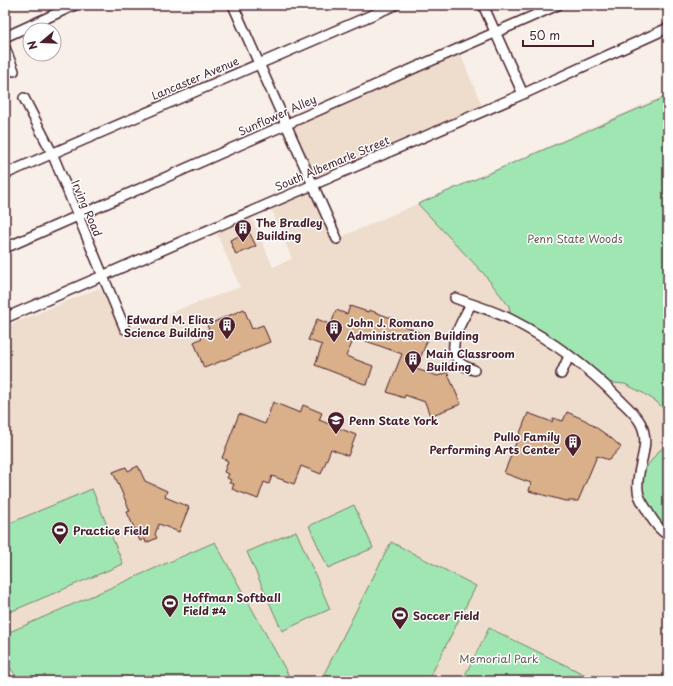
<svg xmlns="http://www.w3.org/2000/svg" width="673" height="686" font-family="'Playpen Sans',sans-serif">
  <rect width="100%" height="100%" fill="#f7efe8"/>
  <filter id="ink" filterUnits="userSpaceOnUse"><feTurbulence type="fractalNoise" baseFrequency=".025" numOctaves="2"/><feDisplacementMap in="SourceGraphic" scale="8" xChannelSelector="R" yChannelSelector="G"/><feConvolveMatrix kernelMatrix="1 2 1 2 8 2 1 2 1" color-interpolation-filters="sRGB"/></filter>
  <g filter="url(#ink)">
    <path fill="#eedccc" d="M458,49L484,111L313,185L337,239L668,94V681H598L489,628L462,681H296L289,676L215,542L5,634V327L99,288L126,329L240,287L214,227L249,212L273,267L292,259L269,203L313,185L286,124Z"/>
    <path fill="#a0e6b3" stroke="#75826f" d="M668,96V414L657,402L643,393L625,384L602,382L511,319L509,306L484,274L418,204Z
      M668,444V535L651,517L638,478L658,452Z
      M92,489L123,564L5,614V525Z
      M354,505L373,548L328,568L309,526Z
      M296,531L330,609L282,631L247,552Z
      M215,542L289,676L296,681H19L5,660V634Z
      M391,542L476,586L428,681H338L324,674Z
      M489,628L598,681H462Z"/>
    <path fill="#d9b08a" stroke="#4a1f2b" d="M249,232L256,246L236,255L230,240Z
      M350,306L368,312L369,310L405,323L404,326L429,336L416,369L438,376L447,372L461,404L430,416L425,402L405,395L404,398L387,392L402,354L355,337L346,356L373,366L367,385L315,365L322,345L308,340L317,319L331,325L336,310L347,314Z
      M244,309L252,329L263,325L270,342L204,368L194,342L202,338L200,335L209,330L207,325Z
      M273,402L300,413L303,405L322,413L319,420L356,435L348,456L331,449L321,474L301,466L294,484L272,476L269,484L264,482L258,499L232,489L234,484L229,483L231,480L227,478L229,474L224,472L228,461L222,458L239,414L265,424Z
      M567,412L585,420L594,426L611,438L621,447L609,460L597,456L578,501H565L529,491L531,483L504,473L528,413L552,422L553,418L563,421Z
      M138,466L145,481L167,491L165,497L189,507L179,532L159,524L155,534L157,538L146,543L145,539L140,541L127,512L130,511L113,472L126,467L128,471Z"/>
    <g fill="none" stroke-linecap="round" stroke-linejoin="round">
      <g stroke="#4a1f2b" stroke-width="12">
        <path id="minor" d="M233,5L337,239
          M483,5L523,94
          M666,5L668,7
          M5,37L75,5
          M5,48L14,71
          M24,98L52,153L125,329
          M5,174L395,5
          M5,248L558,5
          M455,298C473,305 495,311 512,320C551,340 588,367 619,399C627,407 636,414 641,424C652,446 635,469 638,490C638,498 645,506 648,512C653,521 659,530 668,535
          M471,304C463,320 444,346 460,363C463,366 469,368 474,370
          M5,318L523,94L668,28
          M561,374L569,356"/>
      </g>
      <use href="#minor" stroke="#fff" stroke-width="9"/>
    </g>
  </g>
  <defs>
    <g id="building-pin" transform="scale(0.9)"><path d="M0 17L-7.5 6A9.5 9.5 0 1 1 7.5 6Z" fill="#4a1f2b" stroke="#fff"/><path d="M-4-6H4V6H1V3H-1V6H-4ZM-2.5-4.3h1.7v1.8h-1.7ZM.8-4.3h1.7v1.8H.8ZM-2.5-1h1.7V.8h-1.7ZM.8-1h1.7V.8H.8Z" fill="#fff"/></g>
    <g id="university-pin" transform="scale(0.9)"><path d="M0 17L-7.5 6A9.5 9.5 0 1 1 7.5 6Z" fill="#4a1f2b" stroke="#fff"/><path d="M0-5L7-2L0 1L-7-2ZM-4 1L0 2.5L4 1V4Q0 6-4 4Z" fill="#fff"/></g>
    <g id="stadium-pin" transform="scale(0.9)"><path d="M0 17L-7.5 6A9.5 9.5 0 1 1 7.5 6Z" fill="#4a1f2b" stroke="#fff"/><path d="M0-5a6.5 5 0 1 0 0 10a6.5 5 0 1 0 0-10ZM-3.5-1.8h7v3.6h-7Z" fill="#fff"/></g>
  </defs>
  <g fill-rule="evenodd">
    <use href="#building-pin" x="243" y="228"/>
    <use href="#building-pin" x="227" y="325"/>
    <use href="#building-pin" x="334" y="328"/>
    <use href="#building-pin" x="413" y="359"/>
    <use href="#university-pin" x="336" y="420"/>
    <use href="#building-pin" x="573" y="442"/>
    <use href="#stadium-pin" x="60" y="530"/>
    <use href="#stadium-pin" x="170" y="603"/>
    <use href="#stadium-pin" x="400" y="615"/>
  </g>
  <g text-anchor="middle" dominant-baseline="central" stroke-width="3" stroke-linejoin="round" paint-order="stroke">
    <g font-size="11" fill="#4a1f2b" stroke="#fff">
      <text transform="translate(195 78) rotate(-23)">Lancaster Avenue</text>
      <text transform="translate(277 115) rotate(-24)">Sunflower Alley</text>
      <text transform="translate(332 163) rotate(-23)">South Albemarle Street</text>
      <text transform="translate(87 208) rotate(67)">Irving Road</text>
    </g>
    <g font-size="11" font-weight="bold" fill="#4a1f2b" stroke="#fff" text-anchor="start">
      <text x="256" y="222">The Bradley<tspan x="256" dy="13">Building</tspan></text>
      <text x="214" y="319" text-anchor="end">Edward M. Elias<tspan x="214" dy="13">Science Building</tspan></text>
      <text x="347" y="322">John J. Romano<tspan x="347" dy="13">Administration Building</tspan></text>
      <text x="426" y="353">Main Classroom<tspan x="426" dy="13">Building</tspan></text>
      <text x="349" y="420">Penn State York</text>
      <text x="560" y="436" text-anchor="end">Pullo Family<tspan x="560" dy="13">Performing Arts Center</tspan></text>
      <text x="73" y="530">Practice Field</text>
      <text x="183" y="597">Hoffman Softball<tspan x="183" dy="13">Field #4</tspan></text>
      <text x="413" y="615">Soccer Field</text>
    </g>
    <g font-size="11" fill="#645b54" stroke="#fff">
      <text x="575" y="238">Penn State Woods</text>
      <text x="499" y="658">Memorial Park</text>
    </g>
  </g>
  <rect width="673" height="686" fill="none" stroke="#fff" stroke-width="20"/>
  <rect x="10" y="10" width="653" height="666" fill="none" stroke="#4a1f2b" stroke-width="1.5" filter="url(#ink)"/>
  <g transform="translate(42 42) rotate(251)"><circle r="19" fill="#ffffff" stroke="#b7a5aa"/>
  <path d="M0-3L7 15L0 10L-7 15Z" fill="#4a1f2b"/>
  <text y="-6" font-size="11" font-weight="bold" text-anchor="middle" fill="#4a1f2b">N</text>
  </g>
  <path d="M523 40v6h70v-6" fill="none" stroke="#4a1f2b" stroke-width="2"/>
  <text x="529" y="40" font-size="12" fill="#4a1f2b" stroke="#ffffff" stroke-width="3" paint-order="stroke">50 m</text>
</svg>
